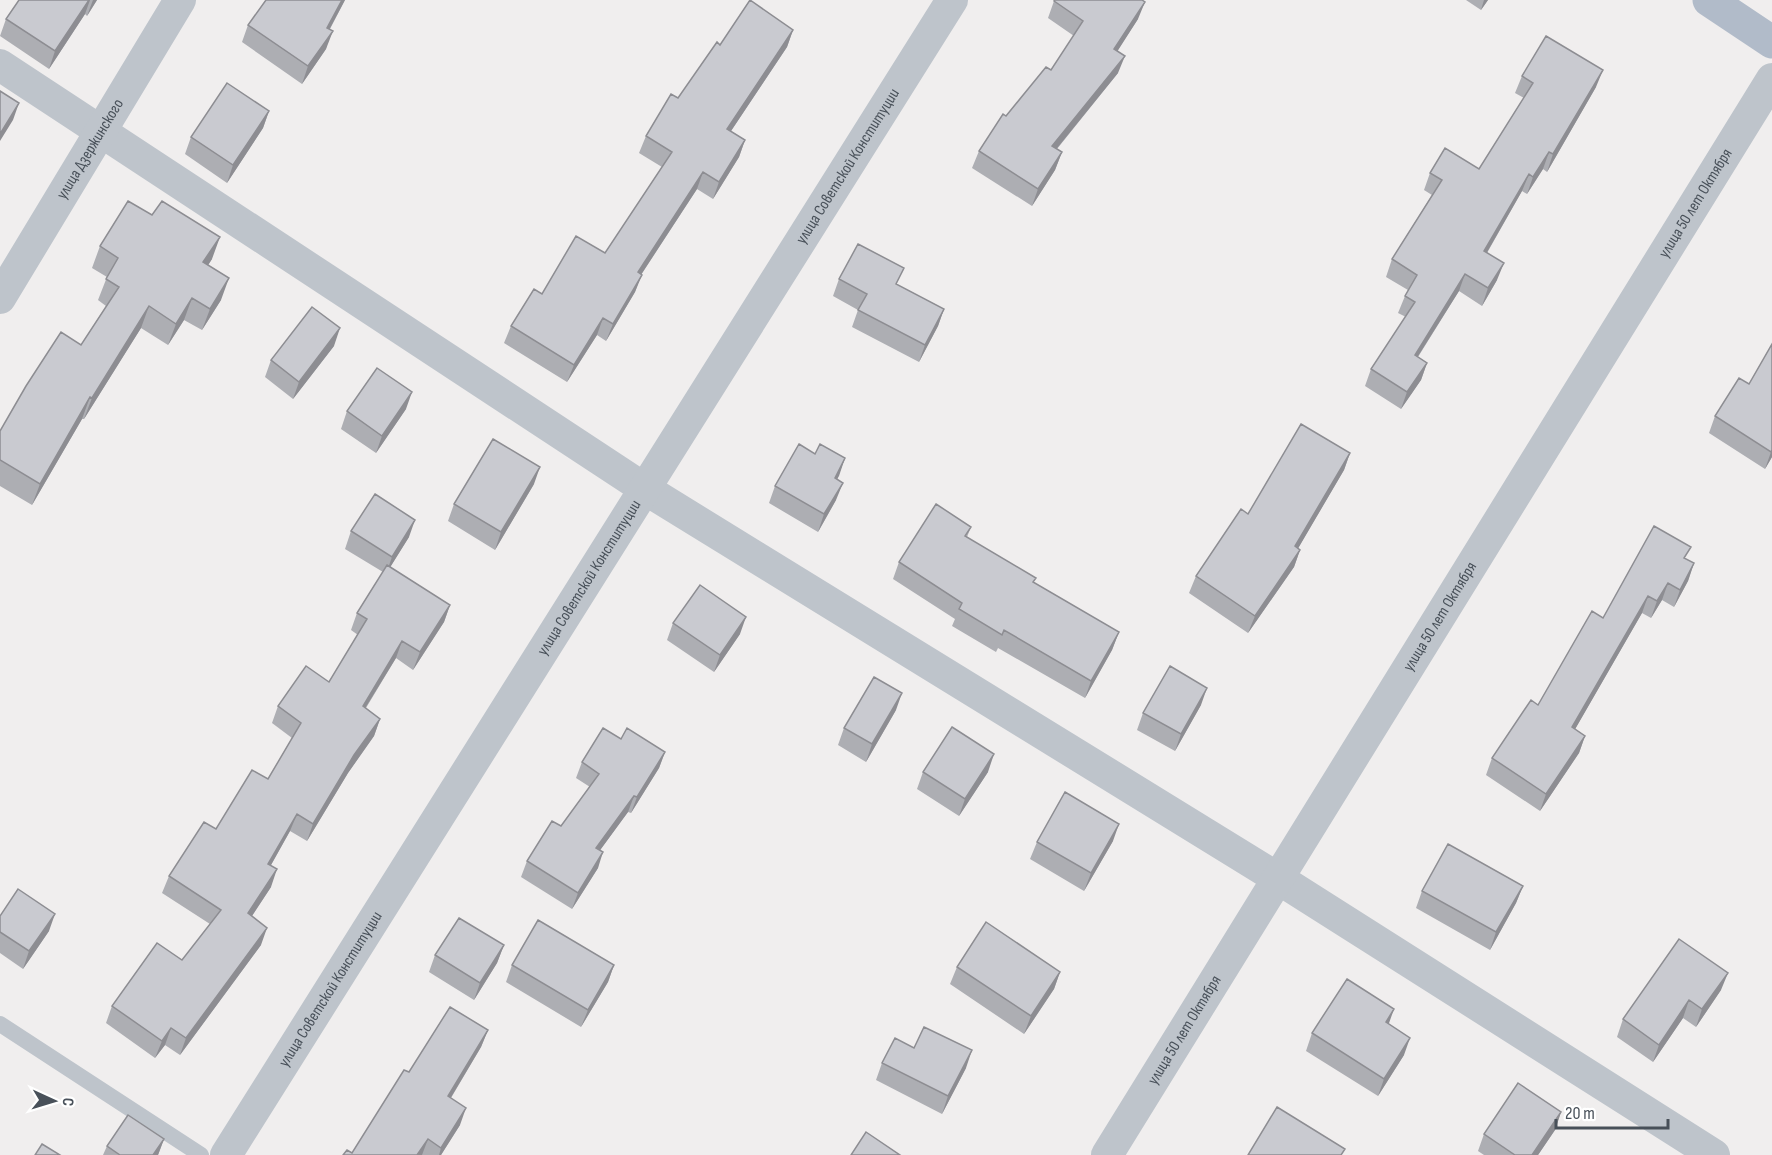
<svg xmlns="http://www.w3.org/2000/svg" width="1772" height="1155" font-family="'Sofia Sans Condensed',sans-serif">
  <rect width="100%" height="100%" fill="#f0eeee"/>
  <g fill="none" stroke-linecap="round" stroke-linejoin="round">
    <path stroke="#bec4cb" stroke-width="16" d="M0,1024L201,1155"/>
    <g stroke="#bec4cb" stroke-width="32">
      <path d="M0,65L645,489L1279,879L1714,1155"/>
      <path id="s1" d="M0,298L180,0"/>
      <path id="s2" d="M226,1155L952,0"/>
      <path id="s3" d="M1107,1155L1772,79"/>
    </g>
    <path stroke="#b1bbc9" stroke-width="33" d="M1709,0L1772,42"/>
  </g>
  <path fill="#adaeb3" d="M19,0H97L87,16L85,14L49,69L0,36L6,19Z
    M266,0H345L330,29L326,49L302,84L242,42L248,25Z
    M1466,0H1488L1481,10Z
    M1054,1L1138,19L1117,51L1118,73L1057,149L1062,152L1055,170L1032,206L972,168L979,151L1006,116L1051,70L1074,36L1048,18Z
    M793,30L787,47L731,131L745,140L739,157L713,199L697,189L641,275L635,292L606,341L597,335L567,382L504,343L511,326L542,294L605,253L662,167L639,153L646,136L678,98L720,45Z
    M1522,76L1596,87L1547,172L1543,169L1527,194L1522,191L1487,253L1497,280L1482,306L1459,291L1418,357L1427,363L1421,380L1401,409L1365,386L1371,369L1406,317L1398,313L1405,296L1408,290L1386,277L1392,259L1432,195L1424,190L1430,173L1479,169L1524,98L1515,93Z
    M269,111L263,128L227,183L185,154L191,137Z
    M100,246L212,259L208,265L221,300L202,330L184,320L168,345L141,328L84,419H82L32,505L0,486V431L81,345L106,306L98,300L107,277L92,268Z
    M839,279L898,285L944,309L938,326L919,362L852,327L858,310L833,296Z
    M1772,344V457L1765,469L1709,433L1715,416L1749,384Z
    M334,346L293,399L265,377L271,360Z
    M406,409L376,453L341,429L347,411Z
    M1350,453L1344,470L1298,548L1300,550L1294,567L1248,633L1189,593L1196,576L1248,514Z
    M815,454L845,458L837,479L836,500L818,532L769,503L775,486Z
    M534,484L495,550L448,521L454,504Z
    M971,527L967,537L1034,583L1119,632L1112,650L1085,698L998,648L996,652L952,626L955,619L893,579L899,562Z
    M351,531L409,537L390,567L450,605L444,622L413,670L396,658L366,708L380,719L374,736L348,773L307,841L290,831L271,865V887L252,916L261,945L180,1055L165,1045L155,1058L106,1023L112,1006L182,960L210,924L162,893L169,876L268,779L292,738L272,723L278,706L329,682L358,635L351,630L357,613L383,572L345,549Z
    M1686,559L1694,563L1688,581L1674,607L1662,600L1651,618L1642,613L1575,729L1585,736L1579,753L1540,811L1486,775L1492,758L1538,705L1603,618Z
    M673,623L740,634L714,672L667,640Z
    M1201,705L1175,751L1137,730L1143,713Z
    M896,710L866,762L838,745L844,728Z
    M621,739L665,752L659,768L631,813L628,812L600,850L598,868L572,909L521,877L527,861L561,826L590,787L576,778L582,762Z
    M923,772H988L959,816L917,789Z
    M1113,841L1084,891L1030,859L1037,842Z
    M1523,886L1516,903L1490,950L1416,908L1422,891Z
    M0,916L49,931L23,969L0,953Z
    M504,945L497,963L474,1000L429,972L435,955Z
    M512,965H614L608,982L581,1027L506,982Z
    M957,967L1060,972L1054,989L1024,1034L950,984Z
    M1721,990L1696,1027L1683,1018L1653,1062L1617,1037L1623,1019Z
    M1389,1024L1404,1055L1378,1096L1306,1051L1312,1033Z
    M488,1030L481,1047L451,1098L460,1125L441,1155H343L352,1153L409,1072Z
    M914,1048L966,1068L942,1114L876,1080L882,1063Z
    M1561,1112L1555,1130L1538,1155H1484L1478,1151L1484,1134Z
    M164,1139L158,1155H103L107,1146Z"/>
  <path fill="#8d8d92" d="M89,0H90L85,14L49,69L55,51Z
    M93,0H97L87,16Z
    M342,0H345L321,45L327,28Z
    M1484,0H1488L1481,10Z
    M1145,2L1138,19L1108,66L1114,49Z
    M793,30L787,47L721,146L727,129Z
    M333,31L326,49L302,84L308,66Z
    M1125,56L1118,73L1045,163L1052,146Z
    M1603,70L1596,87L1547,172L1553,154Z
    M19,103L13,120L0,141V134Z
    M269,111L263,128L227,183L233,165Z
    M745,140L739,157L713,199L719,182Z
    M1062,152L1055,170L1032,206L1038,189Z
    M1549,152L1543,169L1527,194L1533,177Z
    M703,172L697,189L631,290L638,272Z
    M1529,174L1522,191L1478,268L1484,251Z
    M220,237L212,259L196,284L203,262Z
    M1504,263L1497,280L1482,306L1488,288Z
    M1465,274L1459,291L1408,372L1415,355Z
    M642,275L635,292L606,341L613,324Z
    M229,278L221,300L202,330L210,309Z
    M192,298L184,320L168,345L176,324Z
    M149,306L141,328L84,419L92,398Z
    M944,309L938,326L919,362L925,345Z
    M603,318L597,335L567,382L574,365Z
    M340,328L334,346L293,399L299,382Z
    M1427,363L1421,380L1401,409L1407,392Z
    M412,392L406,409L376,453L382,436Z
    M90,397L82,419L32,505L40,484Z
    M1772,450V457L1765,469L1771,452Z
    M1350,453L1344,470L1289,564L1295,546Z
    M845,458L839,476L828,495L835,478Z
    M540,467L534,484L495,550L501,532Z
    M843,483L836,500L818,532L824,514Z
    M415,520L409,537L386,574L392,557Z
    M1300,550L1294,567L1248,633L1255,616Z
    M1694,563L1688,581L1674,607L1680,590Z
    M1668,583L1662,600L1651,618L1657,601Z
    M1648,596L1642,613L1566,745L1572,727Z
    M450,605L444,622L413,670L420,652Z
    M746,617L740,634L714,672L720,655Z
    M1119,632L1112,650L1085,698L1091,681Z
    M402,641L396,658L356,723L363,706Z
    M1207,688L1201,705L1175,751L1181,734Z
    M902,693L896,710L866,762L872,744Z
    M380,719L374,736L348,773L307,841L313,824L354,755Z
    M1585,736L1579,753L1540,811L1546,794Z
    M665,752L659,768L631,813L637,797Z
    M994,754L988,772L959,816L965,799Z
    M634,796L628,812L590,864L596,848Z
    M297,814L290,831L262,881L268,864Z
    M1119,824L1113,841L1084,891L1091,873Z
    M603,852L598,868L572,909L578,893Z
    M277,869L271,887L242,931L248,913Z
    M1523,886L1516,903L1490,950L1496,932Z
    M55,914L49,931L23,969L29,951Z
    M267,928L261,945L180,1055L186,1038Z
    M504,945L497,963L474,1000L480,983Z
    M614,965L608,982L581,1027L588,1010Z
    M1060,972L1054,989L1024,1034L1031,1016Z
    M1728,973L1721,990L1696,1027L1702,1009Z
    M1689,1000L1683,1018L1653,1062L1659,1045Z
    M1394,1009L1388,1026L1386,1022Z
    M171,1028L165,1045L155,1058L162,1041Z
    M488,1030L481,1047L441,1114L448,1096Z
    M1410,1038L1404,1055L1378,1096L1384,1079Z
    M972,1050L966,1068L942,1114L948,1096Z
    M466,1108L460,1125L441,1155H439L441,1148Z
    M1561,1112L1555,1130L1538,1155H1532Z
    M164,1139L158,1155H153Z
    M428,1139L422,1155H417Z"/>
  <path fill="#c9cad0" stroke="#8d8d92" stroke-width="1.5" d="M19,0H89L55,51L6,19Z
    M266,0H342L327,28L333,31L308,66L248,25Z
    M750,0L793,30L727,129L745,140L719,182L703,172L638,272L642,275L613,324L603,318L574,365L511,326L534,289L542,294L576,236L605,253L672,152L646,136L671,94L678,98L717,42L720,45Z
    M1055,0H1142L1145,2L1114,49L1125,56L1052,146L1062,152L1038,189L979,151L1003,114L1006,116L1046,67L1051,70L1083,21L1054,1Z
    M1546,36L1603,70L1553,154L1549,152L1533,177L1529,174L1484,251L1504,263L1488,288L1465,274L1415,355L1427,363L1407,392L1371,369L1415,302L1405,296L1417,275L1392,259L1442,180L1430,173L1445,148L1479,169L1533,83L1522,76Z
    M227,83L269,111L233,165L191,137Z
    M0,91L19,103L0,134Z
    M128,201L152,215L162,201L220,237L203,262L229,278L210,309L192,298L176,324L149,306L92,398L90,397L40,484L0,460V431L26,386L61,332L81,345L119,287L106,279L118,258L100,246Z
    M858,244L904,268L896,284L944,309L925,345L858,310L867,294L839,279Z
    M312,307L340,328L299,382L271,360Z
    M1772,344V450L1771,452L1715,416L1739,378L1749,384Z
    M377,368L412,392L382,436L347,411Z
    M1301,424L1350,453L1295,546L1300,550L1255,616L1196,576L1241,509L1248,514Z
    M493,439L540,467L501,532L454,504Z
    M799,444L815,454L820,444L845,458L835,478L843,483L824,514L775,486Z
    M375,494L415,520L392,557L351,531Z
    M936,504L971,527L965,536L1036,578L1033,582L1119,632L1091,681L1004,630L1002,635L959,609L962,603L899,562Z
    M1654,526L1691,547L1684,558L1694,563L1680,590L1668,583L1657,601L1648,596L1572,727L1585,736L1546,794L1492,758L1531,700L1538,705L1592,611L1603,618Z
    M387,565L450,605L420,652L402,641L363,706L380,719L354,755L313,824L297,814L268,864L277,869L248,913L267,928L186,1038L171,1028L162,1041L112,1006L157,943L182,960L221,910L169,876L204,822L216,829L252,770L268,779L301,723L278,706L306,666L329,682L367,619L357,613Z
    M700,585L746,617L720,655L673,623Z
    M1170,666L1207,688L1181,734L1143,713Z
    M874,677L902,693L872,744L844,728Z
    M952,727L994,754L965,799L923,772Z
    M603,728L621,739L627,728L665,752L637,797L634,796L596,848L603,852L578,893L527,861L552,821L561,826L599,774L582,762Z
    M1065,792L1119,824L1091,873L1037,842Z
    M1448,844L1523,886L1496,932L1422,891Z
    M18,889L55,914L29,951L0,932V916Z
    M459,918L504,945L480,983L435,955Z
    M538,920L614,965L588,1010L512,965Z
    M986,922L1060,972L1031,1016L957,967Z
    M1679,939L1728,973L1702,1009L1689,1000L1659,1045L1623,1019Z
    M1347,979L1394,1009L1386,1022L1410,1038L1384,1079L1312,1033Z
    M450,1007L488,1030L448,1096L466,1108L441,1148L428,1139L417,1155H343L347,1150L352,1153L404,1070L409,1072Z
    M924,1027L972,1050L948,1096L882,1063L895,1038L914,1048Z
    M1518,1083L1561,1112L1532,1155H1515L1484,1134Z
    M1277,1107L1345,1149L1341,1155H1248Z
    M128,1115L164,1139L153,1155H120L107,1146Z
    M866,1132L900,1155H851Z
    M42,1144L60,1155H35Z"/>
  <g text-anchor="middle" dominant-baseline="central" stroke-width="4.5" stroke-linejoin="round" paint-order="stroke">
    <g font-size="16" fill="#485059" stroke="#fff">
      <text stroke="none"><textPath href="#s1" startOffset="174">улица Дзержинского</textPath></text>
      <text stroke="none"><textPath href="#s2" startOffset="1168">улица Советской Конституции</textPath></text>
      <text stroke="none"><textPath href="#s3" startOffset="1119">улица 50 лет Октября</textPath></text>
      <text stroke="none"><textPath href="#s2" startOffset="682">улица Советской Конституции</textPath></text>
      <text stroke="none"><textPath href="#s3" startOffset="633">улица 50 лет Октября</textPath></text>
      <text stroke="none"><textPath href="#s2" startOffset="196">улица Советской Конституции</textPath></text>
      <text stroke="none"><textPath href="#s3" startOffset="147">улица 50 лет Октября</textPath></text>
    </g>
  </g>
  <g transform="translate(54 1101) rotate(94)" stroke="#ffffff" stroke-width="4.5" paint-order="stroke">
  <path d="M0-4.5L10 22L0 15L-10 22Z" fill="#485059"/>
  <text y="-9" font-size="16" font-weight="bold" text-anchor="middle" fill="#485059">С</text>
  </g>
  <path d="M1556 1119v9h112v-9" fill="none" stroke="#485059" stroke-width="3"/>
  <text x="1565" y="1119" font-size="18" fill="#485059" stroke="#ffffff" stroke-width="4.5" paint-order="stroke">20 m</text>
</svg>
